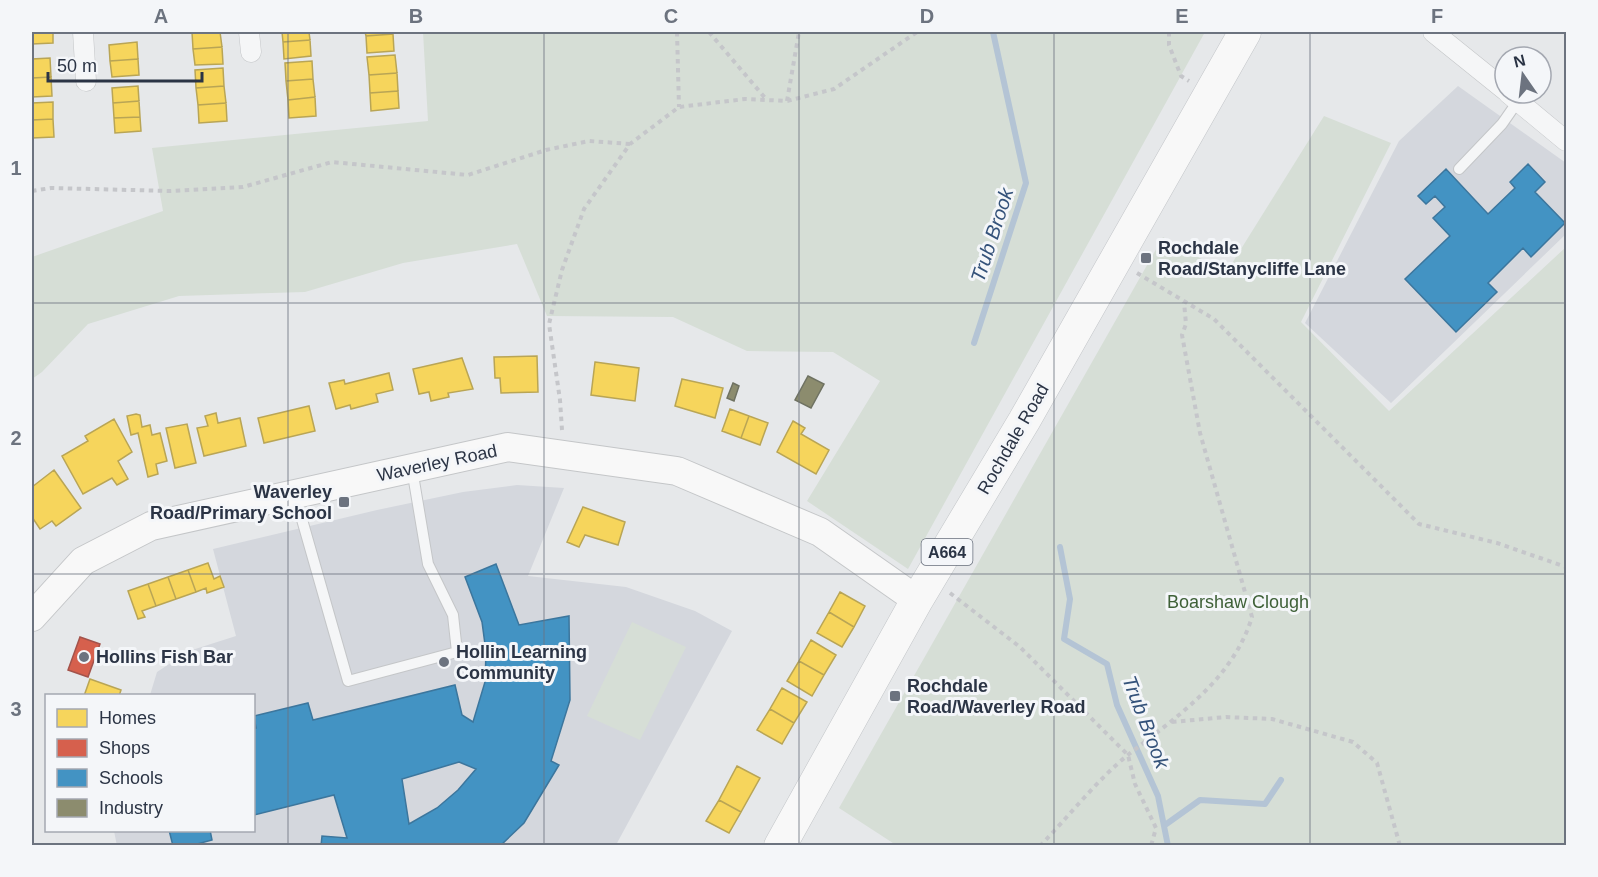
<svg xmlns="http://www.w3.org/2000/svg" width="1598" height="877" font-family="Arial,sans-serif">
  <rect width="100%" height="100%" fill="#e6e8ea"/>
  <path fill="#d4d7dd" d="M1458,86L1566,163V234L1391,403L1305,323L1399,141Z
    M517,485L564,488L528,576L626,587L695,611L732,631L616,845L117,846L114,831L254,830V696L150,695L157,672L189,651L236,636L213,549L377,510L463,492Z"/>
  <path fill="#d6ded6" d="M423,32H1205L908,569L807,501L880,381L833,352L747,351L673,317L547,316L517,244L403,263L305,292L179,296L88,324L42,372L32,379V257L163,211L152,148L428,121Z
    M1324,116L1391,143L1301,322L1389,411L1566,247V845H896L839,808L1163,237L1226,273Z
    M632,622L686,647L640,740L587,716Z"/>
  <path fill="#f6d55c" stroke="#b9a555" stroke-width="1.5" d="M32,32H53V43L32,44Z
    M192,32H220L222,47L193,49Z
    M282,32H309L310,40L283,42Z
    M365,32H393V34L366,36Z
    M393,34L394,51L367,53L366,36Z
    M310,40L311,56L284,59L283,42Z
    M137,42L138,59L110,61L109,45Z
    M222,47L223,64L195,65L193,49Z
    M395,55L397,73L369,75L367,57Z
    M50,58L51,77L32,78V59Z
    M138,59L139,75L112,77L110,61Z
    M312,61L313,79L286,81L285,63Z
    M223,68L224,86L196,88L195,70Z
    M397,73L398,91L370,93L369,75Z
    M51,77L52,96L32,97V78Z
    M313,79L315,97L288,100L286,81Z
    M138,86L139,101L113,103L112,88Z
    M224,86L226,103L198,105L196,88Z
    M398,91L399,108L371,111L370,93Z
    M315,97L316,116L289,118L288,100Z
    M139,101L140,117L114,118L113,103Z
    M53,102V119L32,120V103Z
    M226,103L227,121L199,123L198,105Z
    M140,117L141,131L115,133L114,118Z
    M53,119L54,137L32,138V120Z
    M537,356L538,392L501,393L500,378H495L494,357Z
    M462,358L473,389L448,393L449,397L431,401L429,392L419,394L413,369Z
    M595,362L639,368L635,401L591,395Z
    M389,373L393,390L376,394L378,402L351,409L350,405L336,409L329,383L344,380L345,384Z
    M682,379L723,388L715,418L675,406Z
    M309,406L315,431L264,443L258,418Z
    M730,409L749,416L741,438L722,431Z
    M216,413L218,423L240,418L246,446L204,456L197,428L208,426L205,416Z
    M136,414L140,415L142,427L150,425L152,435L160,433L167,461L156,464L158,474L148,477L138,433L131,435L127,416Z
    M749,416L768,423L760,445L741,438Z
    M114,419L132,452L118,461L128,479L117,485L112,478L83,494L62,456L88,441L85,436Z
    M793,421L805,428L801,434L829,450L816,474L777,452Z
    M187,424L196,463L175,468L166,428Z
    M54,470L81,508L56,526L52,521L40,529L32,517V487Z
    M583,507L625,522L618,545L585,535L579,547L567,542Z
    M208,563L214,579L220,576L224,587L207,593L206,588L196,592L188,570Z
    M188,570L196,592L176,599L168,577Z
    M168,577L176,599L156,606L148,584Z
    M148,584L156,606L142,611L145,617L138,619L128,591Z
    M840,592L865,606L854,627L829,612Z
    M829,612L854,627L842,647L817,633Z
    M811,640L836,655L824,675L799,661Z
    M799,661L824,675L812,696L787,681Z
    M90,679L121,690L119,696H84Z
    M782,688L807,702L794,723L770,709Z
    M770,709L794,723L782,744L757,730Z
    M737,766L760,778L741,812L719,800Z
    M719,800L741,812L729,833L706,821Z"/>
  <path fill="#d6604d" stroke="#a3534b" stroke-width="1.5" d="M80,637L100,644L88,677L68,670Z"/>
  <path fill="#4393c3" stroke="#3c769d" stroke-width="1.5" fill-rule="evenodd" d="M1528,164L1545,182L1535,192L1565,223L1531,257L1523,248L1488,283L1497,292L1456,332L1405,279L1450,236L1433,218L1445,207L1435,196L1426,204L1418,196L1446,169L1488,214L1515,188L1510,182Z
    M496,564L519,625L569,616L570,700L551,761L559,765L524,823L500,846H321L322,836L347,838L334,795L254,815V728H256L254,716L308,703L313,720L455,685L462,715L473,722L485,682L486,652L482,622L465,577ZM459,762L476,769L458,790L437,808L409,824L402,779Z
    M169,830H210L212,840L190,846H173Z"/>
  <path fill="#8c8c6e" stroke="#6f7262" stroke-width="1.5" d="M808,376L824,384L811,408L795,400Z
    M733,383L739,386L734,401L727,398Z"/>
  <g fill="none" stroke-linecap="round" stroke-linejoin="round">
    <path stroke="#b4c4d5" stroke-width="6" d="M974,343L1026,183L993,32
      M1060,547L1070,599L1064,639L1107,664L1117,705L1158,796L1168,846
      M1165,825L1200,800L1265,804L1281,780"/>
    <g stroke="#c4c6c8" stroke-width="12">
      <path id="lane" d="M1459,169L1502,124L1518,101
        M295,495L348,681L457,652L453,615L428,564L412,469"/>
    </g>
    <g stroke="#c4c6c8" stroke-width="21">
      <path id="street" d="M83,32L86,81
        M249,32L251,52
        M1433,32L1505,90
        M1508,93L1566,141"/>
    </g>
    <g stroke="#c4c6c8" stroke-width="30">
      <path id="secondary" d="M32,617L83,561L151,526L508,447L677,471L820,532L917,600"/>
    </g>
    <g stroke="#c2c5c8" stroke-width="33">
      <path id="primary" d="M780,846L917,600L1024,421L1245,32"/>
    </g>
    <path stroke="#c5c6ca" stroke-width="4" stroke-dasharray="4.5 4.5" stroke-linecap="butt" d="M677,32L679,107
      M709,32L766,99
      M1169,32V45L1181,76L1189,81
      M787,101L799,32
      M32,191L51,188L171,191L243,187L332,162L468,175L546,150L589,141L630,144
      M1137,273L1214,319L1419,524L1497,543L1566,567
      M562,430L560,400L549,324L562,270L584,209L630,144L679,107L745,99L787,101L834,89L917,32
      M950,593L1020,647L1128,755L1135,784L1156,828L1151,846
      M1172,722L1226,717L1272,719L1353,742L1377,763L1400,846
      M1040,846C1068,817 1099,778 1129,754C1178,716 1233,679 1252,617L1200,433L1182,335L1186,324L1184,302"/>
    <use href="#lane" stroke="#f5f6f7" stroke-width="10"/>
    <use href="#street" stroke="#f5f6f7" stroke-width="20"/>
    <use href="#secondary" stroke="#f8f8f8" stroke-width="28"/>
    <use href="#primary" stroke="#f8f8f8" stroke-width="32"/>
  </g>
  <path fill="none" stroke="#6c737f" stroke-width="1.5" stroke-opacity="0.55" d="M288,32V846M544,32V846M799,32V846M1054,32V846M1310,32V846M32,303H1566M32,574H1566"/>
  <g fill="#6c737f" stroke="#f4f6f9" stroke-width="2">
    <rect x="1140" y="252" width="12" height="12" rx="3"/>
    <rect x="338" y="496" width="12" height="12" rx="3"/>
    <circle cx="84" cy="657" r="6"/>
    <circle cx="444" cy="662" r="6"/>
    <rect x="889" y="690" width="12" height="12" rx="3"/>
  </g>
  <g text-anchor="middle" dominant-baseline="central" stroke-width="6" stroke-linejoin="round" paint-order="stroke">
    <rect fill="#f4f6f9" stroke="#676e7b" stroke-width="1.5" x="921.5" y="539" width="51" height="26" rx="4.5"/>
    <g font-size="16" font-weight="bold" fill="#2b3445">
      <text x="947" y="552">A664</text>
    </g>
    <g font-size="18" font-weight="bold" fill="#2b3445" stroke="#f4f6f9" text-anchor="start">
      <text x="1158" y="248">Rochdale<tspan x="1158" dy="21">Road/Stanycliffe Lane</tspan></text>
      <text x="332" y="492" text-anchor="end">Waverley<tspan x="332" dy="21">Road/Primary School</tspan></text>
      <text x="456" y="652">Hollin Learning<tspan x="456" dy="21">Community</tspan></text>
      <text x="96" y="657">Hollins Fish Bar</text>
      <text x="907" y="686">Rochdale<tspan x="907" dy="21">Road/Waverley Road</tspan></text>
    </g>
    <g font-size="18" fill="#2b3445" stroke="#f4f6f9">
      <text transform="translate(1013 439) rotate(-60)">Rochdale Road</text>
      <text transform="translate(437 463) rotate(-12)">Waverley Road</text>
    </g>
    <g font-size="18" fill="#3f6138" stroke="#f4f6f9">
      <text x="1238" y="602">Boarshaw Clough</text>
    </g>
    <g font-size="20" font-style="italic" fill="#34527a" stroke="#f4f6f9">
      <text transform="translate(992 235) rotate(-72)">Trub Brook</text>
      <text transform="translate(1146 722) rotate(69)">Trub Brook</text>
    </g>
  </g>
  <rect width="1598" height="877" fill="none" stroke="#f4f6f9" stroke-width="66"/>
  <rect x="45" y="694" width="210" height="138" fill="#f4f6f9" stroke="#a4a8b1" stroke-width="1.5"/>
  <rect x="57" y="709" width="30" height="18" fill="#f6d55c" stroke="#a4a8b1" stroke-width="1.5"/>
  <text x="99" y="724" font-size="18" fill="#2b3445">Homes</text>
  <rect x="57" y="739" width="30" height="18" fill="#d6604d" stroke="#a4a8b1" stroke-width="1.5"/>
  <text x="99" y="754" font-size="18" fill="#2b3445">Shops</text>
  <rect x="57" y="769" width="30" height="18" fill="#4393c3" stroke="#a4a8b1" stroke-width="1.5"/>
  <text x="99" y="784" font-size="18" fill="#2b3445">Schools</text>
  <rect x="57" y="799" width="30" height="18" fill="#8c8c6e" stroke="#a4a8b1" stroke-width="1.5"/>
  <text x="99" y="814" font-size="18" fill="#2b3445">Industry</text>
  <g transform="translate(1523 75) rotate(346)"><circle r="28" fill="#f4f6f9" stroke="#a4a8b1" stroke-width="1.5"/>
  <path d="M0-4.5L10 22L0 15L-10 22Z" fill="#6c737f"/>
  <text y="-9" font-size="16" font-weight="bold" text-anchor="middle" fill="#2b3445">N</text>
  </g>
  <path d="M48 72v9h154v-9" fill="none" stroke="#2b3445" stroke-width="3"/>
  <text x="57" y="72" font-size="18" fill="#2b3445" stroke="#f4f6f9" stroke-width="4.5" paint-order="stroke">50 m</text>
  <rect x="33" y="33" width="1532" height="811" fill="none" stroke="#6c737f" stroke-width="2"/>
  <g font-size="20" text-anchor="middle" font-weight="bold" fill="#6c737f">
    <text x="161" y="23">A</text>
    <text x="416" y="23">B</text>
    <text x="671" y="23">C</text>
    <text x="927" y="23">D</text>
    <text x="1182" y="23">E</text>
    <text x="1437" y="23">F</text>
    <text x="16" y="175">1</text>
    <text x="16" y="445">2</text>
    <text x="16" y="716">3</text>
  </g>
</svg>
